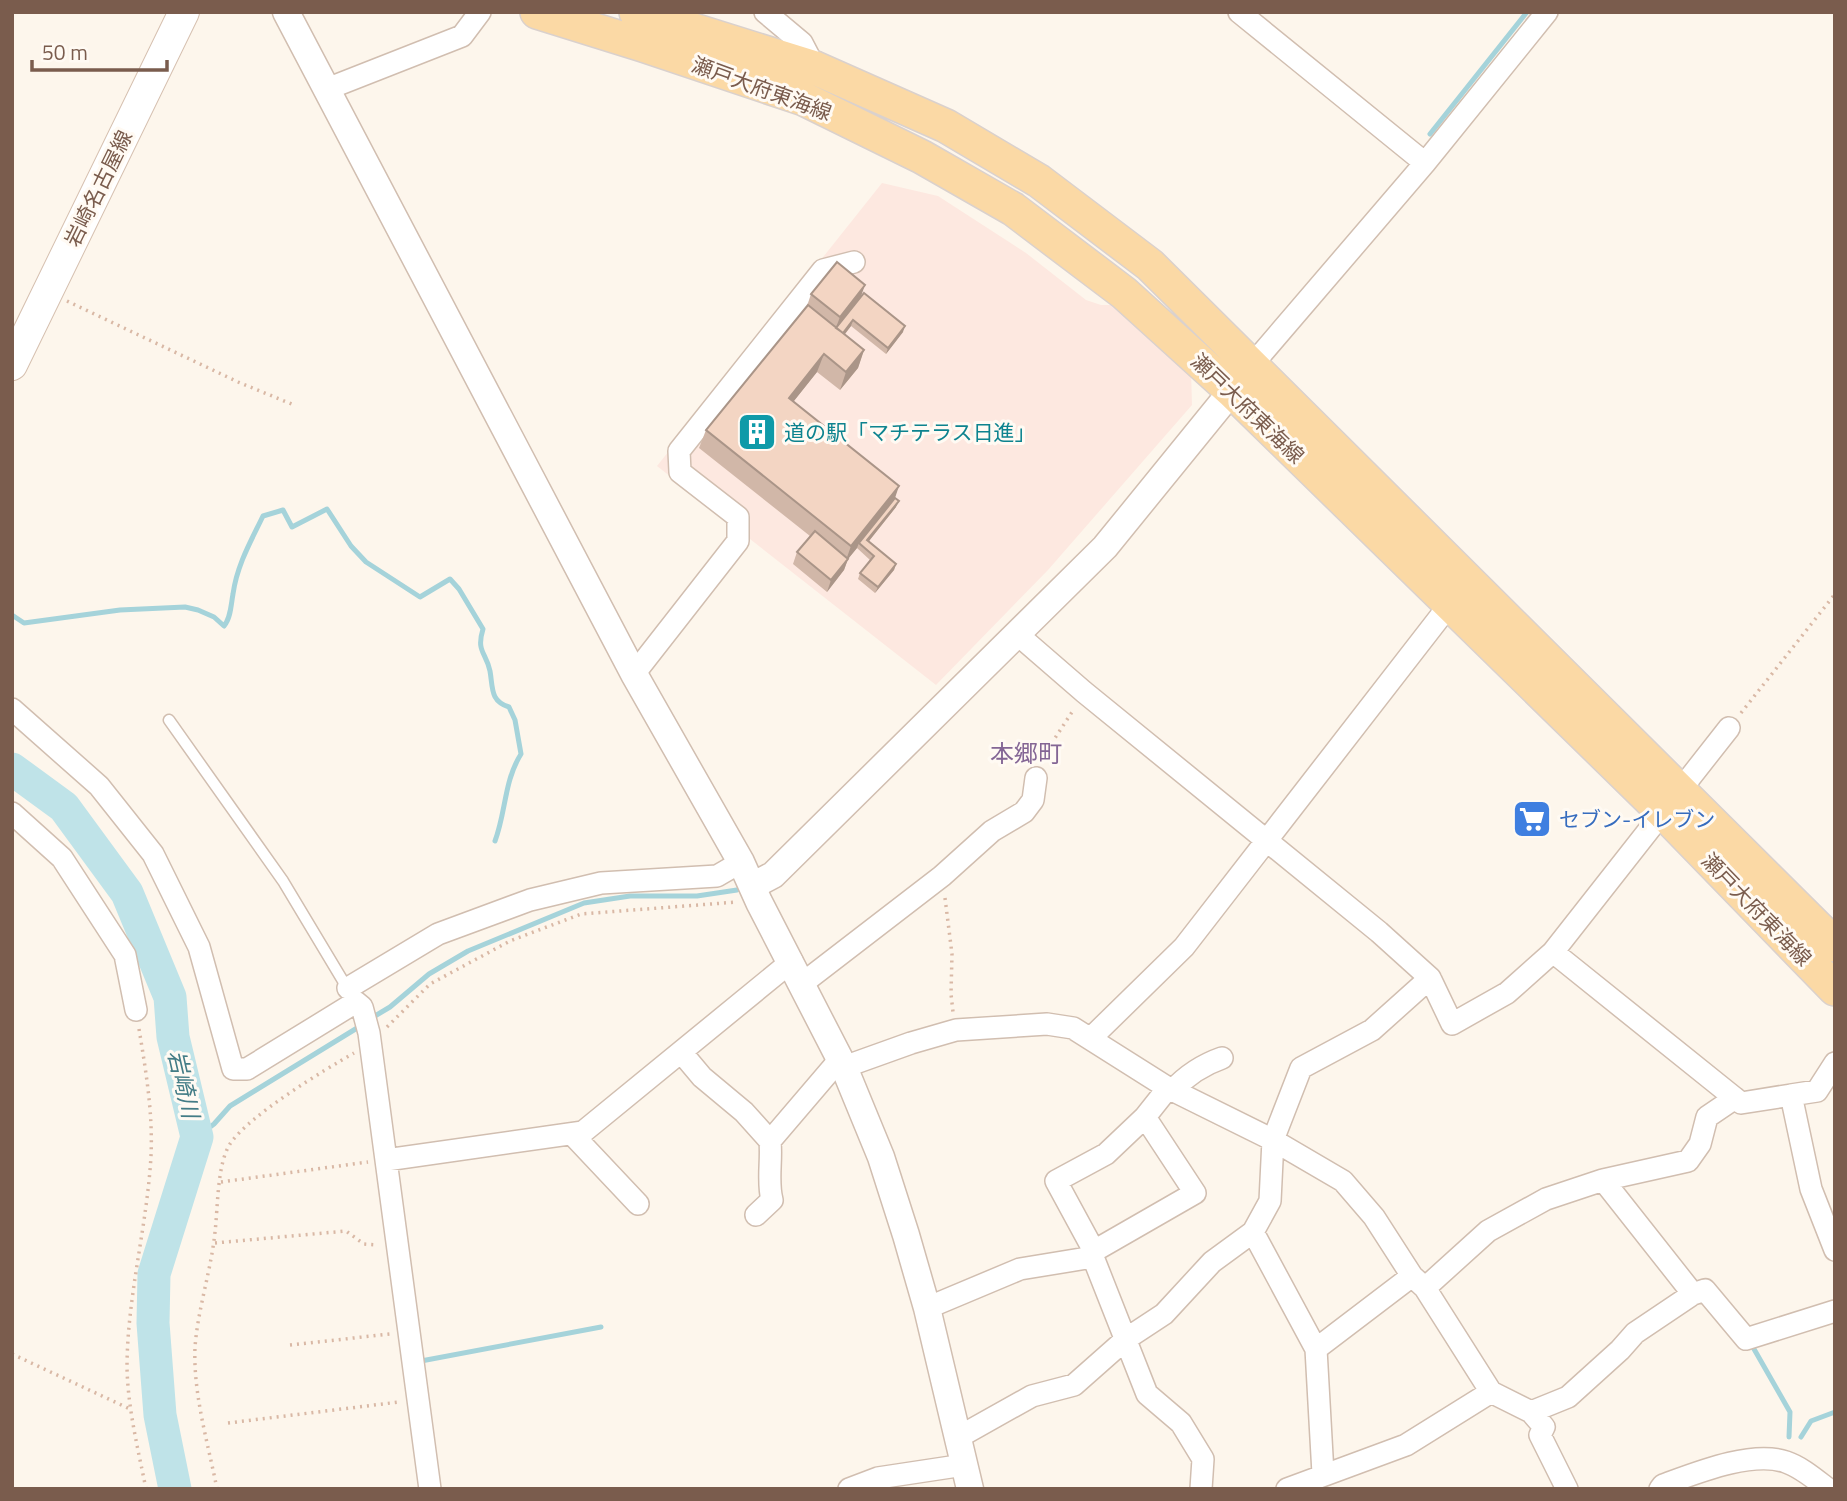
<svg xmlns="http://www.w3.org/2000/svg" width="1847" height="1501" font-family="'Titillium Web','Noto Sans JP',sans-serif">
  <rect width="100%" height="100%" fill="#fdf6ec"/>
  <path fill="#fde8e0" d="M882,183L938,196L1026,253L1086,300L1101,305H1115L1191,370L1192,405L1048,570L936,685L657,466Z"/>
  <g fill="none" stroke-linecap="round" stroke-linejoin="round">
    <path stroke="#a5d3da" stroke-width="5" d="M1430,134L1527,12
      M12,615L24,623L120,610L185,607L198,610L214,617L224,626C231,618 231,604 233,594C237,565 251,541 263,516L283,510L292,527L327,509L351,546L366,562L420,597L450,579L459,589L483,629C476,652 486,652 490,671C493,688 490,701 509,707L515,720L521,754C504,781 506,812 495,841
      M370,1019L390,1007L429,974L468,951L584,903L630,896H697L737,890
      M197,1137L214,1124L230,1106L362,1025
      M1754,1349L1790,1412L1789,1437
      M421,1361L601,1327
      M1801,1437L1811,1421L1835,1412"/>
    <path stroke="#bfe3e8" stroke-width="33" d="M12,769L64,807L127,893L170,997L173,1037L197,1137L154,1274L153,1323L160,1415L175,1489"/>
    <g stroke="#d1beb0" stroke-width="13">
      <path id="service" d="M169,720L283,881L349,991"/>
    </g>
    <g stroke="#d1beb0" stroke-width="24">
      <path id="minor" d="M765,12L802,43L815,68
        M1239,12L1425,163
        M327,89L462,36L480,12
        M1252,365L1425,163L1547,12
        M1017,634L1084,692L1379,932L1430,978L1452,1024L1507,993L1553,952L1729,728
        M634,674L738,541V517L680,472L679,451L823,270L854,262
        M12,709L99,786L153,854L199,947L233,1069H247L356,1002L362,1007L369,1033L430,1489
        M12,813L62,858L125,955L136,1010
        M1553,952L1741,1103L1791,1095
        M803,983L942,876L992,831L1024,812L1033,800L1036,778
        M348,988L438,934L530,900L601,883L717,876L741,862
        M1091,1038L1184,947L1450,604
        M681,1052L702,1077L744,1112L770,1141
        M1835,1063L1817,1091L1791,1095L1811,1189L1835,1250
        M844,1067L911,1043L956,1030L1047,1024L1073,1028L1168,1088L1273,1140L1343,1181L1374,1217L1412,1276L1425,1288L1491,1392
        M1168,1088L1145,1117L1106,1154L1056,1181L1094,1251L1093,1257L1147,1394L1181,1423L1203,1459L1201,1489
        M1173,1090C1187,1075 1202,1065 1222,1058
        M572,1134L638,1204
        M386,1160L583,1132L792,961
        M1603,1180L1693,1294
        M756,1215L772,1200C767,1181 772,1161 770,1141L840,1059
        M1253,1232L1316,1349L1323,1474
        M1094,1251L1195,1193L1145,1117
        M1425,1288L1488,1231L1546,1199L1603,1180L1688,1161L1700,1144L1707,1117L1735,1098
        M927,1308L1020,1269L1093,1257
        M1316,1349L1412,1276
        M1531,1412L1568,1397L1620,1350L1635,1333L1693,1294L1705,1290L1746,1339L1835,1311
        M957,1438L1032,1396L1074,1385L1126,1339L1164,1314L1212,1262L1253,1232L1270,1201L1273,1140L1301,1068L1372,1030L1430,978
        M849,1489L878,1478L964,1465
        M1287,1489L1406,1445L1491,1392L1531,1412L1544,1427L1540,1435L1567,1489
        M1660,1489L1663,1485C1696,1473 1752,1450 1786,1462C1801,1467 1815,1479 1828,1489"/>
    </g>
    <g stroke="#d1beb0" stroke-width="29">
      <path id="tertiary" d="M286,12L634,674L741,862L759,902L844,1067L881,1157L906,1235L927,1308L970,1489
        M754,885L773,875L1105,547L1244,376"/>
    </g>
    <g stroke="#d6c0b0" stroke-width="32">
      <path id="secondary" d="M12,365L184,12"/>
    </g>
    <g stroke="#dad1cd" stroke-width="36">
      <path id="primary" d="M537,12L643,45L804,99L922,157L1013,209L1124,293L1232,391L1664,813L1835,989
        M636,12L815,68L946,126L1039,181L1150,265L1835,945"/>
    </g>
    <path stroke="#d9b8a5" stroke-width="3.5" stroke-dasharray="2 5" stroke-linecap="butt" d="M67,301L238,382L294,405
      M1741,713L1835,594
      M1040,761L1074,709
      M945,898L952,954L951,994L953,1012
      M387,1027L430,984L510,941L581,914L737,902
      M139,1029C146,1071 153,1114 151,1156C147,1227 127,1297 127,1368C128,1409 138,1449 146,1489
      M221,1182L368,1162
      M215,1243L346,1231L364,1244L378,1245
      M290,1345L390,1334
      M12,1354L130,1409
      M228,1423L399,1402
      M217,1489C208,1443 193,1394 195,1347C198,1308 211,1271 215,1232C218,1207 217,1164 230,1144C248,1116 324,1070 354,1053"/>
    <use href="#service" stroke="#fff" stroke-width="10"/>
    <use href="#minor" stroke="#fff" stroke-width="21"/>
    <use href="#tertiary" stroke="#fff" stroke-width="26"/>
    <use href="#secondary" stroke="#fff" stroke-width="30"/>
    <use href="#primary" stroke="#fbd9a5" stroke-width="33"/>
  </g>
  <path fill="#d1b7a8" d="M811,294L861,296L903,332L886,354L851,326L845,334L864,350L858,368L840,390L817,372L793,402L895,498L896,507L869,541L896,564L894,570L875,593L858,579L860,573L870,560L857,548L848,559L844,570L827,592L793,564L797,552L810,536L699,448L706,430L806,309Z"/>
  <path fill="#aa9588" d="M865,285L859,302L833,335L840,317Z
    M853,320L851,326L834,348L836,343Z
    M905,326L903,332L886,354L888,348Z
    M864,350L858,368L840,390L846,372Z
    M824,354L817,372L782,416L789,398Z
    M899,486L893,504L859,543L857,548L848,559L844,570L827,592L831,580L845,563L851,546Z
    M899,501L896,507L865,546L867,540Z
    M896,564L894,570L875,593L878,587Z"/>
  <path fill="#f3d5c3" stroke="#aa9588" stroke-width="2" d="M837,262L865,285L840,317L811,294Z
    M864,293L905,326L888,348L853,320L843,333L836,328Z
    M808,305L864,350L846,372L824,354L789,398L899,486L851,546L706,430Z
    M895,498L899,501L867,540L896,564L878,587L860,573L874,556L859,543Z
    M815,531L848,559L831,580L797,552Z"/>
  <defs>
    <g id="building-square" transform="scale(2.0125)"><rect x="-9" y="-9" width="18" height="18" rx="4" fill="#0f9aa8" stroke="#fffaf3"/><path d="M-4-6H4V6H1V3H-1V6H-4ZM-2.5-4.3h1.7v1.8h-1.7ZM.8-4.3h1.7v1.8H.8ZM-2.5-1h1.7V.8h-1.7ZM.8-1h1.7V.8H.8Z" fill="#fff"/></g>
    <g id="supermarket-square" transform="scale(2.0125)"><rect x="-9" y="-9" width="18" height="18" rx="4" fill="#3f7fe0" stroke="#fffaf3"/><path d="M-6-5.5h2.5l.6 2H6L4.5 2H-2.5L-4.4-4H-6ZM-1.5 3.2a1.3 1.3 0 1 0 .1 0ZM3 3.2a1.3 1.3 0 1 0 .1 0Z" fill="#fff"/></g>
  </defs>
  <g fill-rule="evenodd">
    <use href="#building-square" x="757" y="432"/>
    <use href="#supermarket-square" x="1532" y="819"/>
  </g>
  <g text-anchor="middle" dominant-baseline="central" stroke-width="6" stroke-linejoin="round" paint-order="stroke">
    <g font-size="21" fill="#7a5c4d" stroke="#fffaf3">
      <text transform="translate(762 88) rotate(20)">瀬戸大府東海線</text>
      <text transform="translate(98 188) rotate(-64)">岩崎名古屋線</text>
      <text transform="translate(1248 408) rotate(44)">瀬戸大府東海線</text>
      <text transform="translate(1757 909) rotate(46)">瀬戸大府東海線</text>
    </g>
    <g font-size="21" fill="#0d838f" stroke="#fffaf3" text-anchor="start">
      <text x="784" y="432">道の駅「マチテラス日進」</text>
    </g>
    <g font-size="21" fill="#366cbe" stroke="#fffaf3" text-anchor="start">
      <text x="1559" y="819">セブン-イレブン</text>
    </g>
    <g font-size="23" font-style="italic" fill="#437c86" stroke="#fffaf3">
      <text transform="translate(184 1084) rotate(77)">岩崎川</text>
    </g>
    <g font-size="24" fill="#846695" stroke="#fffaf3">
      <text x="1026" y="753">本郷町</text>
    </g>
  </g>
  <rect width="1847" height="1501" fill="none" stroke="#7a5c4d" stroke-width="28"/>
  <path d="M32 60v10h135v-10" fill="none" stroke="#7a5c4d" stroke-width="3.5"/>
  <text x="42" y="60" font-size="21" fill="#7a5c4d" stroke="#fffaf3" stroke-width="5" paint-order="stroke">50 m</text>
</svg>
